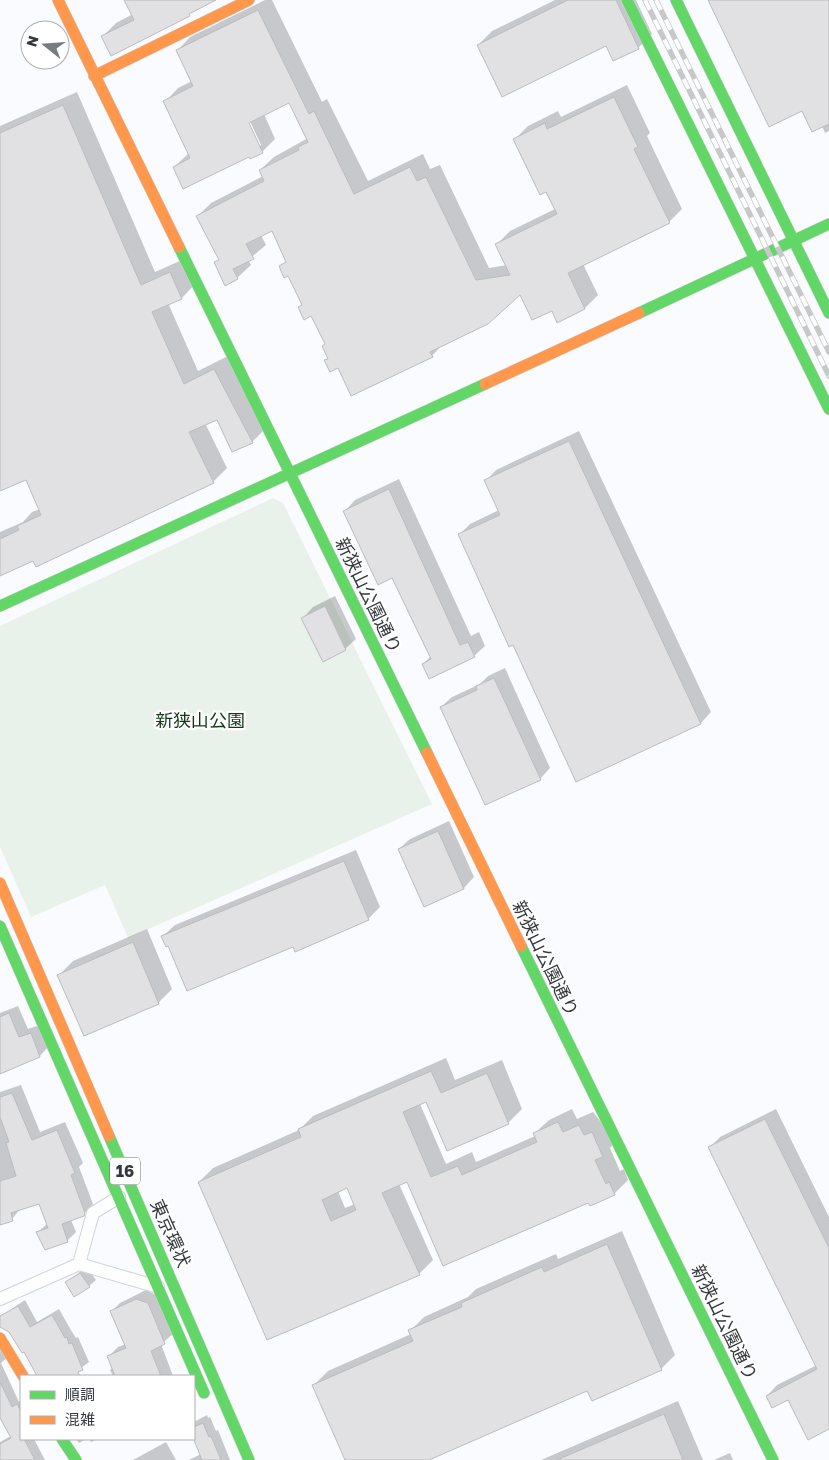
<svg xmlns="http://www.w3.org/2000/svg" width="829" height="1460" font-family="'Golos Text','Noto Sans JP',sans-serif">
  <rect width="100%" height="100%" fill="#f9fbfe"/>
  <path fill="#e8f2eb" d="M273,498L283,503L432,804L128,938L105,885L31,917L0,847V626Z"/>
  <path fill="#0003" fill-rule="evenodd" d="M126,0H214L102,37L116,23L133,14Z
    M265,0H272L322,102L327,99L368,181L423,154L430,169L440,165L489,268L507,265L497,244L510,231L555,209L515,139L528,126L558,111L561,117L627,85L650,133L647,136L682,209L669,222L583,264L598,295L585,308L552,309L520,293L442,345L432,356L338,366L326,361L329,358L326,344L312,315L299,307L302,304L288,274L280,266L287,260L272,230L261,235L266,245L248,260L251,265L237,278L216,262L220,258L197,217L211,203L263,176L260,170L274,157L308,138L290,101L264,114L275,139L262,152L174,167L189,153L165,102L178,88L192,81L177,51L190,37ZM248,117L261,145L259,147L245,118Z
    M555,0H636L652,34L638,48L614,60L606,44L478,45L492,31Z
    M709,0H829V131L825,133L822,126L803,109Z
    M77,92L155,272L184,259L195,284L182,298L168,303L198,371L228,356L266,428L252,442L218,418L205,423L227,468L213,482L0,575V532L23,522L32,512L40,509L27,478L0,489V126Z
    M579,431L711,712L701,723L576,780L514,643L459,535L470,524L499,510L486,481L496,470Z
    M399,479L471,636L479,632L485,646L474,656L423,664L431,656L393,576L345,511L355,500Z
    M335,596L356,639L345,649L303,618L313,607Z
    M505,668L550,768L540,779L441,707L452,697L480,684L488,676Z
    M449,821L474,877L464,888L425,906L399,849L410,839Z
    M356,850L380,907L368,919L294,945L169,944L163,936L175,925Z
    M147,929L172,989L158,1003L59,975L73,961Z
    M18,1006L28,1029L40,1025L48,1047L40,1056L0,1073V1013Z
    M446,1058L455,1080L502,1060L522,1109L508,1123L427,1101L420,1104L446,1164L472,1152L476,1162L535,1136L534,1134L549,1120L572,1109L577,1119L593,1112L616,1141L610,1148L620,1171L624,1169L628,1180L614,1194L589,1201L407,1180L399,1184L433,1260L419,1274L199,1182L213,1168L299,1130L313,1116ZM348,1187L355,1204L345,1208L338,1191Z
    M21,1085L40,1132L65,1122L83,1163L79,1167L93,1204L83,1215L71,1220L76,1232L67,1241L37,1233L48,1223L40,1202L20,1209L12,1219L0,1223V1092Z
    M776,1109L829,1217V1428L788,1399L767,1396L777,1385L817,1365L710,1147L720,1137Z
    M622,1231L675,1355L661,1369L588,1389L426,1460H346L314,1385L328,1371L411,1334L410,1331L424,1317L468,1297L476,1289L556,1254L558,1259Z
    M87,1267L96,1280L89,1286L66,1282Z
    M146,1290L156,1295L173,1334L161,1344L173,1376H113L110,1370L113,1367L109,1356L118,1347L126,1344L112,1311L120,1303Z
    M25,1300L37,1322L59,1309L72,1332L76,1338L78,1337L89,1362L76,1372L78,1376H39L1,1316Z
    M0,1340L9,1356L1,1363L19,1402L21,1400V1439H34L45,1460H2L0,1456V1442L11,1436L0,1416Z
    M678,1401L703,1460H541Z
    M207,1415L208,1418L210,1417L216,1431L218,1430L230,1460H189L201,1454L194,1437V1422Z
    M76,1439H86L79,1443Z
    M89,1439H98L91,1442Z
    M166,1442L176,1460H133Z
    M730,1453L733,1460H714Z"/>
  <path fill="#e1e1e4" stroke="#bcbcc0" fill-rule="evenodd" d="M124,0H216L189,14L190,16L111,56L101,36L134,20Z
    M568,0H616L639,49L613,61L606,46L502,97L477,45Z
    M708,0H829V124L812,132L802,111L769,127Z
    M258,10L309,114L314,111L354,194L410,167L417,181L426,177L476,280L510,275L495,244L557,214L546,192L540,195L513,139L545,123L547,129L614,97L638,147L634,149L670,223L568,273L585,309L557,323L552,311L532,320L520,295L488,324L430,352L433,357L351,396L338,368L330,372L324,360L328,359L322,346L325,344L311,316L304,320L298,307L302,305L288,276L284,278L279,266L286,262L272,231L246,244L254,259L233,269L238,279L225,286L214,262L219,260L196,216L264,181L259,170L299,150L298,147L308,142L289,103L249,123L263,153L250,159L249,157L183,189L173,167L190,158L163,101L193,86L176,50Z
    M63,105L141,285L170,272L182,299L152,312L184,384L214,369L253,443L232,452L217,420L189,432L214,483L36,567L33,561L0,576V539L19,530L17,526L41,515L26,480L0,491V133Z
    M569,441L701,724L576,782L513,645L509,647L458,534L500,515L484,480Z
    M389,489L460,645L468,642L475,657L429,679L422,664L431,659L392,578L378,585L343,511Z
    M325,606L346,650L323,662L301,618Z
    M494,678L541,780L485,805L440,707L477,690L476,686Z
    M438,831L464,889L424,907L398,849Z
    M344,861L369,920L295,952L293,947L187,991L168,946L166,947L161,936Z
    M133,942L159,1004L84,1036L57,975Z
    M9,1013L19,1037L31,1033L40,1057L0,1074V1017Z
    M431,1071L441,1093L487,1073L509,1124L447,1151L426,1102L403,1112L431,1177L458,1166L462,1175L537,1142L533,1133L558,1122L563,1132L579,1125L584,1135L592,1132L603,1157L595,1160L606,1184L609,1182L615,1195L590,1206L588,1203L443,1266L407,1182L382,1193L420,1275L267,1340L198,1182L301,1137L298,1129ZM347,1188L356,1210L331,1221L322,1200Z
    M12,1093L32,1140L57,1130L75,1173L71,1175L85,1213L84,1216L62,1224L68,1242L45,1250L36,1232L48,1228L39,1204L11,1213L13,1221L0,1225V1181L16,1176L6,1143L9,1142L0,1117V1097Z
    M765,1119L829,1248V1429L808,1440L788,1400L772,1408L766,1396L817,1369L708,1147Z
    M607,1244L662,1370L592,1401L587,1391L429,1460H345L312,1385L413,1341L408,1330L462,1307L461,1303L542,1267L544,1272Z
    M80,1273L90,1287L74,1297L65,1282Z
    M136,1299L148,1303L165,1344L151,1351L161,1376H115L107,1356L126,1348L110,1311Z
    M18,1306L30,1327L52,1315L65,1338L67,1337L69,1344L72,1343L83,1370L78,1372L80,1376H37L24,1352L22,1353L9,1332L0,1327V1316Z
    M0,1382L12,1407L17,1404L21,1411V1439H24L35,1460H0V1444L11,1438L0,1418Z
    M664,1414L683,1460H557Z
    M203,1423L209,1437L211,1436L221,1460H202L194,1440V1427Z"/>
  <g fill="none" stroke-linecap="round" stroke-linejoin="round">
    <g stroke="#d1d4d7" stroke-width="14">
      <path id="street" d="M79,1264L158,1287
        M0,1299L79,1264L93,1213L119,1197"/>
    </g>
    <g stroke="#d1d4d7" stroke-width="12">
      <path id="fast" d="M627,0L829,409
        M676,0L829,313
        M179,247L427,753
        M639,313L829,224
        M0,606L485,384
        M0,926L204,1393
        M521,946L773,1460
        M109,1136L249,1460
        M62,1439L76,1460"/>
    </g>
    <g stroke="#d1d4d7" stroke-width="12">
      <path id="slow" d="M58,0L179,247
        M94,76L249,0
        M485,384L639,313
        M427,753L521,946
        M0,883L109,1136
        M0,1338L23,1376"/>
    </g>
    <use href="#street" stroke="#fefeff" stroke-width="12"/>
    <use href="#fast" stroke="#63d668" stroke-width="11"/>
    <use href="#slow" stroke="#ff974d" stroke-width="11"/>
    <g stroke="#c8c8c9" stroke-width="5.5">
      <path id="rail" d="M645,0L829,376
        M656,0L829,352"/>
    </g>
    <use href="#rail" stroke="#fff" stroke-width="4" stroke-dasharray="11" stroke-linecap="butt"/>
  </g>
  <g text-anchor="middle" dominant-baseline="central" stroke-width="4.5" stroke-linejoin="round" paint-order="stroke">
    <rect fill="#fff" stroke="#717376" stroke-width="1" x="110" y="1157.5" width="30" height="27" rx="4"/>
    <g font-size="16" font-weight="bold" fill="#34373b">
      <text x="125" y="1171">16</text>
    </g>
    <g font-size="18" fill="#34373b" stroke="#fff">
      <text transform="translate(369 595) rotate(64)">新狭山公園通り</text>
      <text transform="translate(546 958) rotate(64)">新狭山公園通り</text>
      <text transform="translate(171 1233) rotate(66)">東京環状</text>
      <text transform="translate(725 1322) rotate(64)">新狭山公園通り</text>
    </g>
    <g font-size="18" fill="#103a19" stroke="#fff">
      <text x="200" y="720">新狭山公園</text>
    </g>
  </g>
  <rect x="20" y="1375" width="175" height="65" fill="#ffffff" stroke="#aeafb1"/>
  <rect x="30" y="1391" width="25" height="8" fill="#63d668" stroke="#aeafb1"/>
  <text x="65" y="1400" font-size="15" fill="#34373b">順調</text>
  <rect x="30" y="1416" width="25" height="8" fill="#ff974d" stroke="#aeafb1"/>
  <text x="65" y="1425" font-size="15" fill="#34373b">混雑</text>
  <g transform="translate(45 45) rotate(287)"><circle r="24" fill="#ffffff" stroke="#aeafb1"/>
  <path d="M0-4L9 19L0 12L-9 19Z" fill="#797c7f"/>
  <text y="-8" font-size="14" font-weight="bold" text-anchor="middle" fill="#34373b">N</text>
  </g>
</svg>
